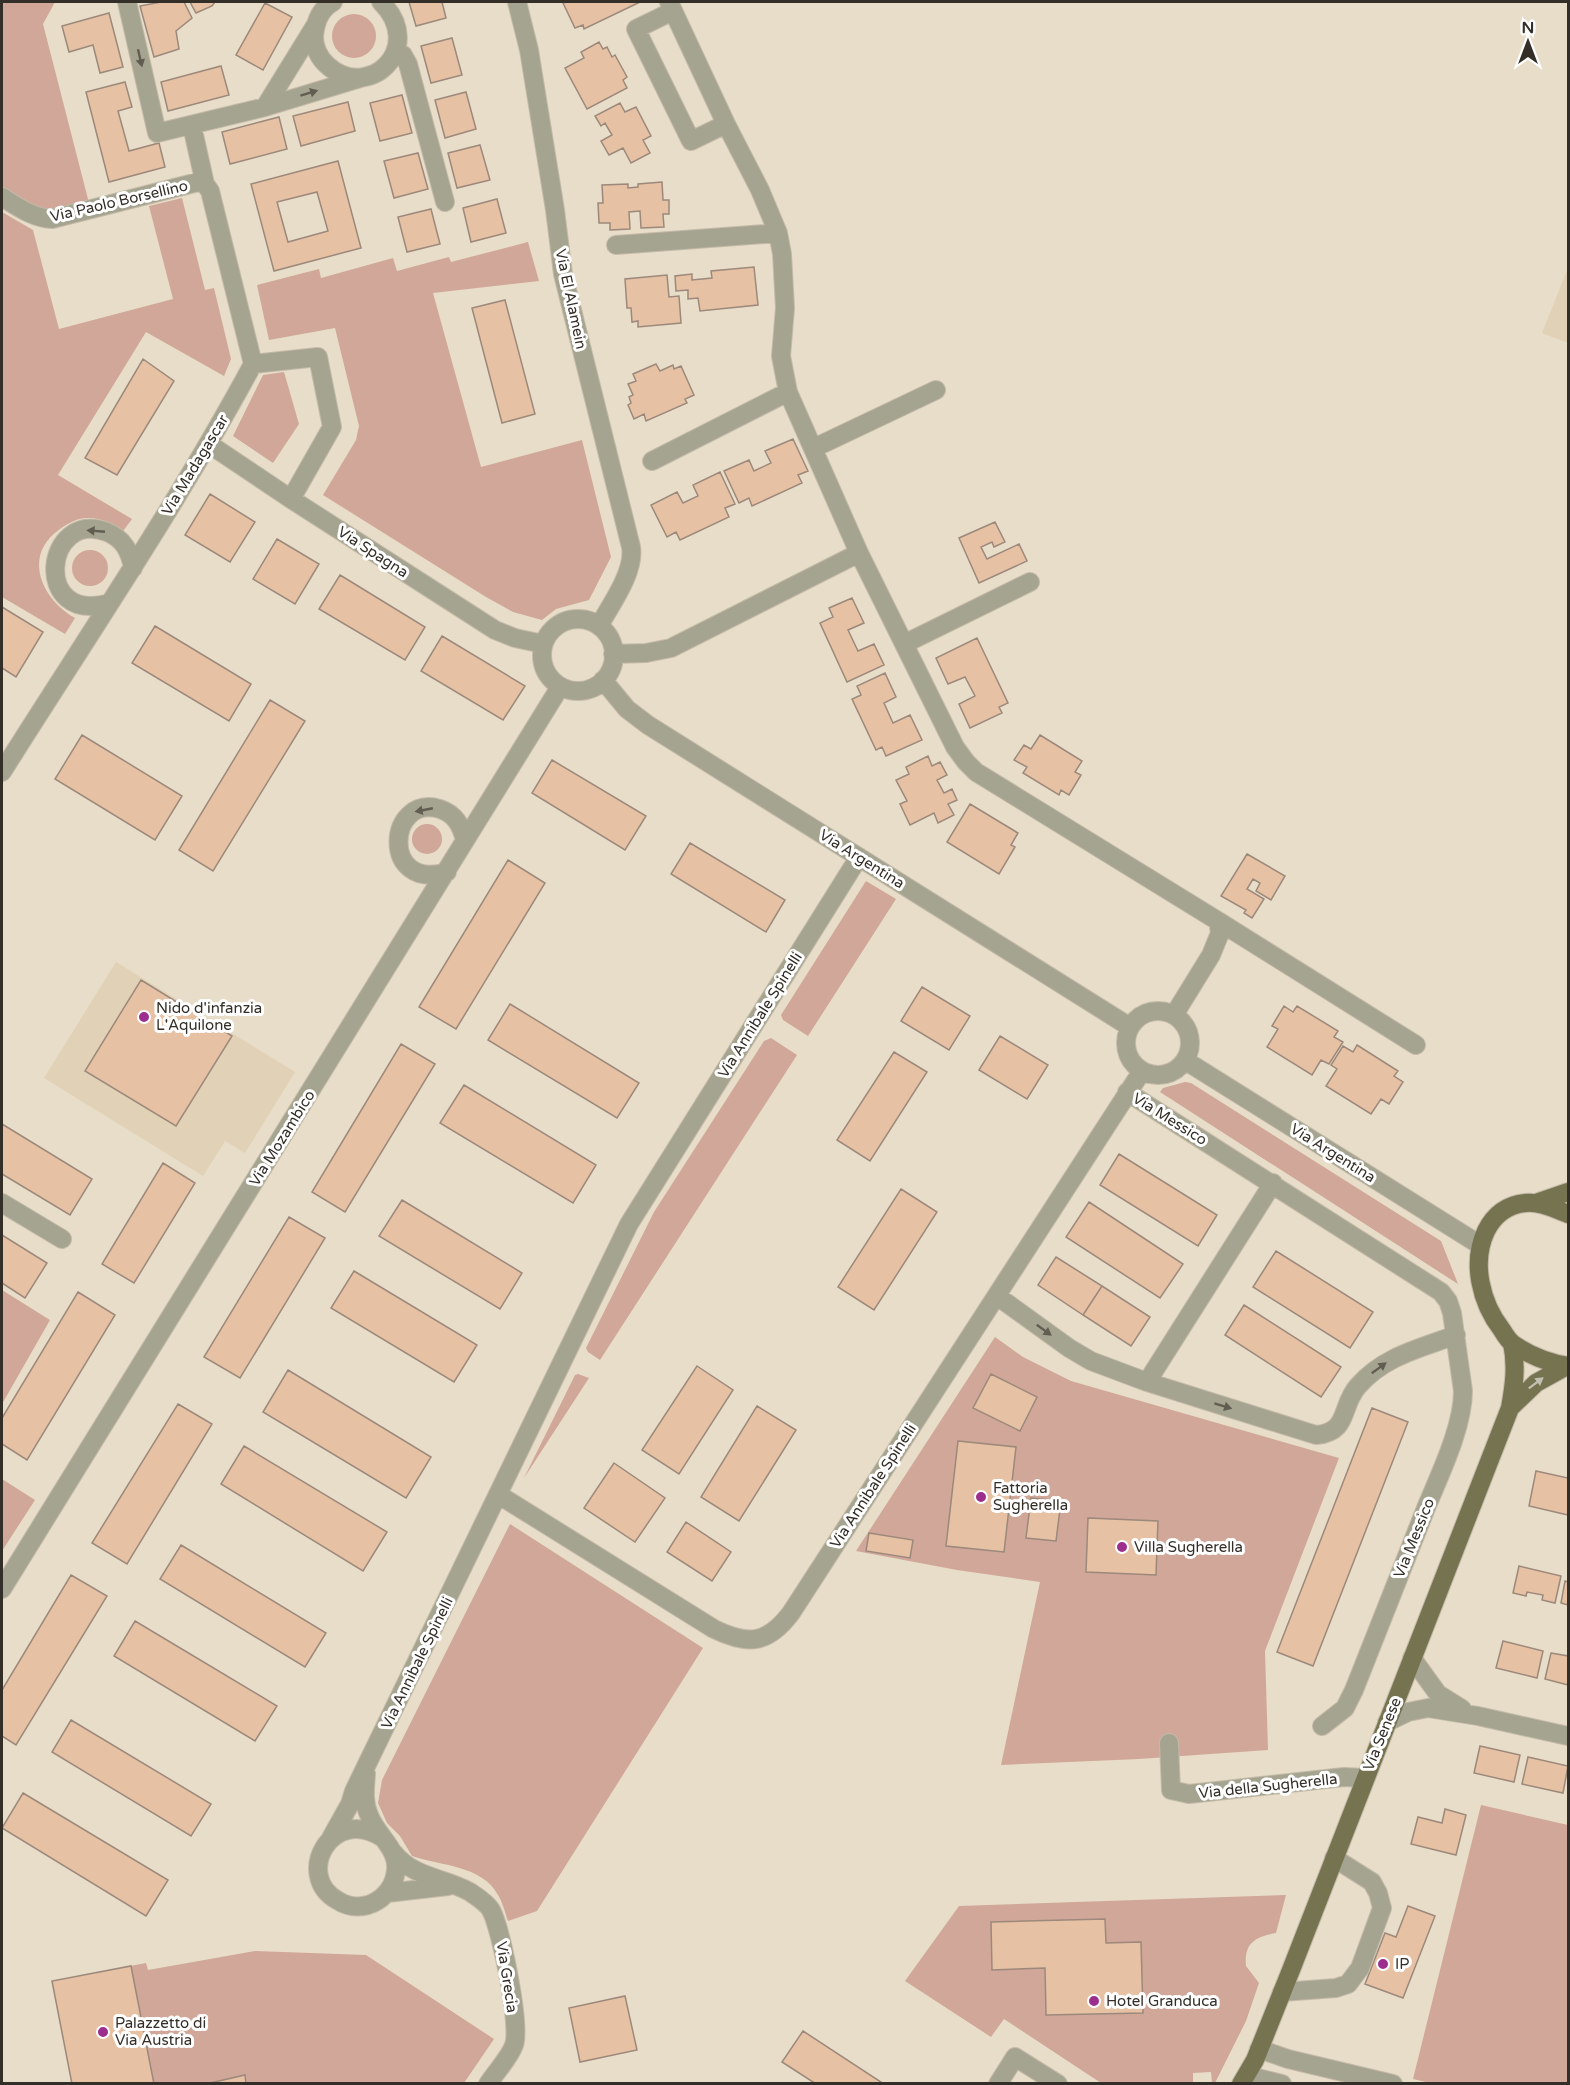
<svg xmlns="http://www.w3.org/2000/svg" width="1570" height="2085" font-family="'Varela Round',sans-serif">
  <rect width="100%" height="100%" fill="#e8ddc8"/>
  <path fill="#e1d1b6" d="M1568,268V343L1542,333Z
    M116,962L295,1072L245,1153L225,1141L203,1176L44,1078Z"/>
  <path fill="#d0a799" d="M2,2H55L43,24L89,203L43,214L2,190Z
    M332 36a22 22 0 1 1 44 0a22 22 0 1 1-44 0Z
    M182,198L205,290L214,288L231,359L224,376L146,332L58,475L132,519L123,531C113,525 103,518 89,518C79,517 68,523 60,529C22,555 41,599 75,618L65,634L2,597V212L33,230L59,329L173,299L149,206Z
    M528,242L539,281L433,293L481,467L582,440L611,557L589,600L556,609L542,620L513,612L486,597L323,495L356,440L359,426L335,328L269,340L257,285L319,269L321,278L393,258L397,271L449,257L451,262Z
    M284,372L299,424L273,463L233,436L263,375Z
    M72 568a18 18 0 1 1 36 0a18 18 0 1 1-36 0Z
    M412 839a15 15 0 1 1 30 0a15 15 0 1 1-30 0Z
    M866,881L896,899L808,1036L783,1020L781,1015Z
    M771,1038L797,1055L600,1360L588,1352L586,1348L654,1212L764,1041Z
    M1185,1082L1191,1083L1441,1241L1458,1284L1160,1092L1163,1088Z
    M2,1290L50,1320L2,1404Z
    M995,1337L1023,1357L1071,1381L1339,1458L1265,1651L1268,1750L1139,1759L1001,1765L1040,1582L957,1570L856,1551Z
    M578,1374L589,1378L524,1478L575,1375Z
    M2,1479L35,1500L2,1551Z
    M510,1524L703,1648L537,1911L508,1921C505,1913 503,1903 498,1895C482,1865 440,1866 412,1856L400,1836L387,1823L378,1803L382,1780Z
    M1481,1805L1568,1825V2083L1434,2084L1413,2079Z
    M1286,1895L1276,1933C1255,1937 1244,1943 1246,1966L1259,1983L1246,2021L1215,2083H1212L1211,2072L1193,2073V2083H1101L1004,2019L991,2037L905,1981L959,1906Z
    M255,1951L366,1955L494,2039L464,2083H72L52,1981L146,1963L148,1970Z"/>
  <path fill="#e6c1a4" stroke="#9c897b" stroke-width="1.5" fill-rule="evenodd" d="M161,2H184L192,18L176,31L179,49L154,57L140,6Z
    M190,2H215L212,6L196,13Z
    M409,2H442L446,18L416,26Z
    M566,2H640L584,29L583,25L575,28L563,3Z
    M265,3L292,17L263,70L236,55Z
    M109,13L123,67L100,73L93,45L69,52L62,26Z
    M452,38L462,75L431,83L421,46Z
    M599,42L603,49L607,47L612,57L615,55L627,77L623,80L627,88L587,109L565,68L584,58L581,52Z
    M221,66L229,95L168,111L161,82Z
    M125,82L132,107L118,111L129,151L159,143L165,167L109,182L86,92Z
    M466,92L476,129L445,138L435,100Z
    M402,95L412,133L380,141L370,103Z
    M348,102L355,131L301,146L293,116Z
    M620,103L625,112L636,107L651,136L643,140L650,153L631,163L623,148L609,155L601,141L612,135L605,123L601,126L595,116Z
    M279,117L287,149L230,164L222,132Z
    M480,145L490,180L457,188L448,153Z
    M418,153L428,189L394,198L384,161Z
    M338,161L361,248L274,271L251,184ZM317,192L328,231L288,242L277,202Z
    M662,182L663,200H669V214H663L664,227L641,228L640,211L629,212L630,229L610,230V223H599L598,203H603L602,185L628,184V188L638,187V184Z
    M497,199L506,233L471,242L463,208Z
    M431,209L440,244L407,252L398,217Z
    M754,267L758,305L700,311L698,298L688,299V290L676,291L675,276L692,274V280L712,278L711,271Z
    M667,275L669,297L679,296L681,323L638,327V321L632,322L631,308H627L625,279Z
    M505,300L535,414L502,423L472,308Z
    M143,359L174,381L117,475L85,458Z
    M656,364L660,371L673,365L674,369L681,366L694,395L685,399L687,403L646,421L644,414L634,419L628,405L631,403L629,397L633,395L628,384L636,381L633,374Z
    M793,439L808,471L798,475L802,483L752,506L749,498L739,503L724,471L749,460L754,471L771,463L765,451Z
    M720,472L735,504L725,508L729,517L680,540L676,532L667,537L651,505L677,492L683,503L698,496L693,485Z
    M210,494L255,522L230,562L185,535Z
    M995,522L1005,542L994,547L992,542L981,547L987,559L1019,544L1027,561L979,583L959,538Z
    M277,539L319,564L295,604L253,579Z
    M340,575L425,627L405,660L319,609Z
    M852,598L864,623L848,630L858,651L874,644L884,665L847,682L820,623L833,617L829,608Z
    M2,607L43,632L16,677L2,668Z
    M155,626L251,684L229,721L132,663Z
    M442,636L525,686L503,720L421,671Z
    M977,638L1008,703L999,707L1002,713L970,728L959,704L975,696L965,677L948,684L936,658Z
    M885,673L896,697L884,703L893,723L910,715L922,740L886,756L882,747L876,750L852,699L861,695L857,686Z
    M270,700L305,721L213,871L179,850Z
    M82,735L182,796L155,840L55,779Z
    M1040,735L1082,761L1075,772L1081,775L1069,795L1061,790L1059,795L1023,773L1027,767L1014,760L1024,745L1031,749Z
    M928,756L932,766L940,762L947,775L937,780L944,793L952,789L957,800L948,804L954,815L938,823L934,813L910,825L900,804L907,801L896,780L909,774L906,767Z
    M552,760L646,816L625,850L532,793Z
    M970,804L1018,833L1011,845L1015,847L999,874L947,842Z
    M690,843L785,900L766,932L671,874Z
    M1247,854L1285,876L1271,900L1256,891L1260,883L1253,879L1247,889L1264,899L1252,918L1244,913L1246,910L1221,896Z
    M508,860L545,883L456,1029L419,1007Z
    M141,980L232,1036L176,1126L85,1071Z
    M922,987L970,1016L949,1050L901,1021Z
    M510,1004L639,1083L617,1118L488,1040Z
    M1284,1006L1293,1012L1297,1006L1338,1031L1334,1037L1343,1042L1329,1064L1321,1060L1312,1075L1267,1047L1278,1029L1272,1026Z
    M1000,1036L1048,1065L1027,1099L979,1070Z
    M401,1044L435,1064L345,1212L312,1192Z
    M1357,1045L1398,1071L1394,1076L1403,1082L1389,1104L1381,1099L1371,1114L1326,1086L1337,1069L1331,1065L1343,1046L1353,1052Z
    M894,1052L927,1072L870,1161L837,1140Z
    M464,1085L596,1165L573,1203L440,1123Z
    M2,1124L92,1179L70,1215L2,1174Z
    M1119,1154L1217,1215L1198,1246L1100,1185Z
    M163,1163L195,1183L134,1283L102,1264Z
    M901,1189L937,1212L874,1310L838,1287Z
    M402,1200L522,1273L500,1309L379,1236Z
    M1089,1202L1183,1264L1160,1298L1066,1237Z
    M289,1217L325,1238L240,1378L204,1357Z
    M2,1235L47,1263L25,1298L2,1283Z
    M1276,1251L1373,1312L1350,1348L1253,1287Z
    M1056,1257L1102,1286L1083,1315L1038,1285Z
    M354,1271L477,1345L454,1382L331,1308Z
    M1102,1286L1150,1317L1131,1346L1083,1315Z
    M78,1292L115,1315L27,1460L2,1444V1418Z
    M1244,1305L1341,1367L1321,1397L1225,1335Z
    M697,1366L733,1390L679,1474L642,1450Z
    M288,1370L431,1457L406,1498L263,1412Z
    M991,1374L1037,1397L1020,1431L973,1408Z
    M178,1404L212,1424L127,1564L92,1543Z
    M757,1406L796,1430L739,1521L701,1497Z
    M1372,1408L1408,1422L1313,1666L1277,1652Z
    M958,1441L1016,1447L1004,1552L946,1546Z
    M244,1446L387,1532L363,1571L221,1484Z
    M614,1463L665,1498L635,1542L584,1508Z
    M1536,1471L1568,1478V1515L1529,1506Z
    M1031,1498L1061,1501L1056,1541L1026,1538Z
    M1088,1518L1158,1521L1156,1575L1086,1572Z
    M686,1522L731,1552L712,1581L667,1552Z
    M869,1533L913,1540L910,1558L866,1551Z
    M181,1545L326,1633L305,1667L160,1579Z
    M1519,1566L1561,1576L1555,1603L1542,1600L1543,1595L1527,1592L1526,1596L1513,1593Z
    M71,1575L107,1596L16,1745L2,1736V1690Z
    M1565,1581L1568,1582V1605L1561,1603Z
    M135,1621L277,1706L255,1741L114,1656Z
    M1503,1641L1543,1651L1537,1678L1496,1668Z
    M1551,1653L1568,1656V1685L1545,1679Z
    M71,1720L211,1804L191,1836L52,1752Z
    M1480,1746L1520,1755L1514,1782L1474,1773Z
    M1528,1757L1568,1766L1563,1793L1522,1784Z
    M23,1793L168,1880L146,1916L2,1828Z
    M1445,1809L1466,1815L1456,1855L1411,1844L1418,1817L1442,1823Z
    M1408,1906L1435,1916L1403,1998L1365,1984L1385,1933L1396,1937Z
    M1105,1919L1106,1943L1141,1942L1143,2013L1046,2015L1045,1968L992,1970L991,1922Z
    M131,1966L154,2084H72L52,1981Z
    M625,1996L637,2050L580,2062L569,2008Z
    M803,2031L884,2084H816L782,2062Z
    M245,2075L246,2084H206Z"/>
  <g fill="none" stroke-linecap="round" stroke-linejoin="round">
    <g stroke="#c4baa8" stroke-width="20">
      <path id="minor" d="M127,2L157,133L265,107L374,74
        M333,2C320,9 315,23 314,37C314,47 319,58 327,65C368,103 427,48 381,2
        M517,2L529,50L555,210L563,274L631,547C635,572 611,604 599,626
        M669,2L726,124L760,190L778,233L782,254L785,308L781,356L788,392L859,553L955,747L966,762L976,772L1218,921L1220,933L1211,955L1174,1015
        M673,11L636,29L691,141L726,124
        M396,50L403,55L408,64L445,202
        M265,107L315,26
        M2,197C18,207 33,218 52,219L198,182L205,184
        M616,245L778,233
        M253,364L318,357L332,427L291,499
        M209,444L291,499L495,630L515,638L543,644
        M814,448L936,390
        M652,461L788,392
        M110,603C31,626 44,508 107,532C124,539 130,552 133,568
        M542 655a36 36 0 1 1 72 0a36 36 0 1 1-72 0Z
        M904,644L1030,582
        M613,654L646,653L671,648L859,553
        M603,680L627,709L648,725L1130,1027
        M2,772C87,637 177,505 253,364L210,191L205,184L192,126
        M447,872C380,892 387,793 440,809C455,814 461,825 465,840
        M1218,921L1416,1045
        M1126 1043a32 32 0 1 1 64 0a32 32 0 1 1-64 0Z
        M1186,1061L1480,1245
        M1127,1092L1441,1292L1448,1301L1452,1313L1463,1391C1463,1427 1440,1474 1426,1508C1402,1569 1378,1629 1354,1690L1345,1708L1322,1726
        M2,1203L62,1239
        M997,1296L1069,1348L1091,1361L1147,1382L1316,1435C1350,1432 1340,1406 1358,1386C1384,1356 1421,1348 1456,1335
        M1147,1382L1273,1183
        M499,1495L714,1629C747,1645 767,1645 791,1613L1142,1071
        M2,1589L560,687
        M1412,1658L1438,1694L1462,1709
        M1387,1722L1408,1712L1428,1708L1478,1716L1568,1736
        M1169,1743L1171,1790L1189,1794L1344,1777L1365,1778
        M366,1774C365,1788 363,1802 369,1815C377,1837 402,1850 395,1876C392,1890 381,1901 368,1905C357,1908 346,1906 337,1900C294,1876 331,1804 383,1838
        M331,1838L350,1804L354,1791L629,1224L859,857
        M393,1852C413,1878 443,1877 470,1892C476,1896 487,1903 491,1910C501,1929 521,2026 514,2045C510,2057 495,2073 488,2084
        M387,1893L448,1886
        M1282,1992L1336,1988L1348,1984L1360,1968L1382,1908L1378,1893L1372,1882L1334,1858
        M1259,2049L1288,2059L1393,2084
        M1253,2077L1282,2084
        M998,2084L1015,2057L1058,2084"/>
    </g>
    <g stroke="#c4baa8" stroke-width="20">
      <path id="major" d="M1536,1203L1568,1192
        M1568,1214C1555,1209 1539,1201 1525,1203C1506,1205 1494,1215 1486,1231C1471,1263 1481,1303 1502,1330C1505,1335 1509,1341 1513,1344C1529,1355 1550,1363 1568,1366
        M1510,1408L1536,1383L1567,1366
        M1241,2084L1255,2060L1291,1970L1510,1408C1514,1386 1517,1366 1512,1343"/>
    </g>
    <use href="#minor" stroke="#a5a491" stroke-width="18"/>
    <use href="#major" stroke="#767351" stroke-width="18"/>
  </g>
  <defs><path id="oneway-solid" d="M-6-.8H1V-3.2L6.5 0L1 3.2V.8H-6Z" transform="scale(1.5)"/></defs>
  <g fill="#615d51">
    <use href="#oneway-solid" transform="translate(140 58) rotate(77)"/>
    <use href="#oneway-solid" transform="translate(309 93) rotate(-17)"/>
    <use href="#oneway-solid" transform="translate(96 531) rotate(-175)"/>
    <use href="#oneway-solid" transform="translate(424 810) rotate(169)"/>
    <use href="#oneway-solid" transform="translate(1044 1330) rotate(36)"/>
    <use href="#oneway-solid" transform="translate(1379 1368) rotate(-36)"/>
    <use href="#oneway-solid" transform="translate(1223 1406) rotate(17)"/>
  </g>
  <use fill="#c1c0b1" href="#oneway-solid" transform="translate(1536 1383) rotate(-37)"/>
  <g fill="#9c2e8d" stroke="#fff" stroke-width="2">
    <circle cx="144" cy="1017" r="6"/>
    <circle cx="981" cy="1497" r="6"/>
    <circle cx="1122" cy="1547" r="6"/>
    <circle cx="1383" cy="1964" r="6"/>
    <circle cx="1094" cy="2001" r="6"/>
    <circle cx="103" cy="2032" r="6"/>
  </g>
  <g text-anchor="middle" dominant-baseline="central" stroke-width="6" stroke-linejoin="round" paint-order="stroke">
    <g font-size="15" fill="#332e27" stroke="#fff">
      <text transform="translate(119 201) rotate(-13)">Via Paolo Borsellino</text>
      <text transform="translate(571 299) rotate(78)">Via El Alamein</text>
      <text transform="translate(195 465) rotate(-59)">Via Madagascar</text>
      <text transform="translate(373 552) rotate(33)">Via Spagna</text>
      <text transform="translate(862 859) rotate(32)">Via Argentina</text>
      <text transform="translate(760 1015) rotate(-58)">Via Annibale Spinelli</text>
      <text transform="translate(1170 1119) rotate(32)">Via Messico</text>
      <text transform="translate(282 1138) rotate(-58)">Via Mozambico</text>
      <text transform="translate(1333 1153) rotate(32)">Via Argentina</text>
      <text transform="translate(873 1486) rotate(-57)">Via Annibale Spinelli</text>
      <text transform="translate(1414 1538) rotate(-68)">Via Messico</text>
      <text transform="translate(417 1663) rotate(-64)">Via Annibale Spinelli</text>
      <text transform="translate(1382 1734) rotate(-68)">Via Senese</text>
      <text transform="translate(1268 1786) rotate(-6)">Via della Sugherella</text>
      <text transform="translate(507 1977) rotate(81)">Via Grecia</text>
    </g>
    <g font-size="15" fill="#332e27" stroke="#fff" text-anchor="start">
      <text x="156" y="1008">Nido d'infanzia<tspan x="156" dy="17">L'Aquilone</tspan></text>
      <text x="993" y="1488">Fattoria<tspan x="993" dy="17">Sugherella</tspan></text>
      <text x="1134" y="1547">Villa Sugherella</text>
      <text x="1395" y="1964">IP</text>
      <text x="1106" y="2001">Hotel Granduca</text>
      <text x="115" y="2023">Palazzetto di<tspan x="115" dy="17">Via Austria</tspan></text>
    </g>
  </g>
  <rect width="1570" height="2085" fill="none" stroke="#332e27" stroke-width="6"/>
  <g transform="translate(1528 42)" stroke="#ffffff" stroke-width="4.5" paint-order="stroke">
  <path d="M0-4.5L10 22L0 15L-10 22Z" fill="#332e27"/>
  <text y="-9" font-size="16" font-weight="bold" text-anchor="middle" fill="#332e27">N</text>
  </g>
</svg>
